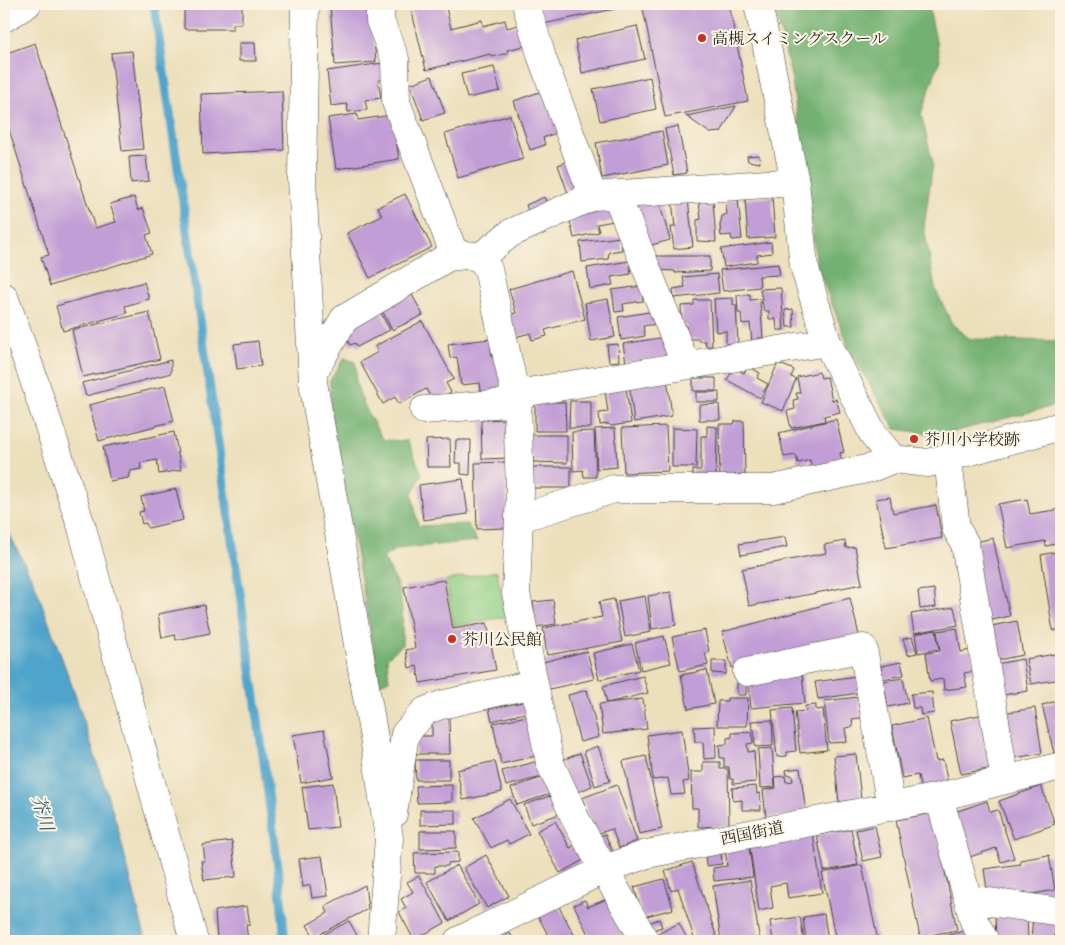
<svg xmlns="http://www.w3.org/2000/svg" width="1065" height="945" font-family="'IM FELL French Canon','Noto Serif JP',serif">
  <rect width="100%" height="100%" fill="#fcf5e5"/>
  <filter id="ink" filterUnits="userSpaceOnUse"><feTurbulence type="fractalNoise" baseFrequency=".02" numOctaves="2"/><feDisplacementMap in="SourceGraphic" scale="10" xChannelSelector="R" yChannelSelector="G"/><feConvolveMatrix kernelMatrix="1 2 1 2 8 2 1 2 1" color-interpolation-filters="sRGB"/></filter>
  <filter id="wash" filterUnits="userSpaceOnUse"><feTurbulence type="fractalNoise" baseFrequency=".0096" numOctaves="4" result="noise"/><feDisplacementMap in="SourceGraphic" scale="20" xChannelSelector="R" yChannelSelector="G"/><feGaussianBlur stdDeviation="1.12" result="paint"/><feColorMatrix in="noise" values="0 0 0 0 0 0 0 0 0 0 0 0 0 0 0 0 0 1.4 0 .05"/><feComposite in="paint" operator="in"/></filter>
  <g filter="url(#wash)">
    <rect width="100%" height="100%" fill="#ecdfbc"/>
    <path fill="#8fce84" stroke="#5d7c58" d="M497,571L505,617L454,626L446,580Z"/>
    <path fill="#73b172" stroke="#4f6e4e" d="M774,4H928L940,59L921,114L933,163L924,227L935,288L952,324L970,339L1061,341V404L941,435L895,429L850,350L817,266L792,80Z
      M344,358L355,362C357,368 356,372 356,378C356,393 375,428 384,440L408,441L422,474L412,494L418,526L467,524L477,541L396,549L383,558C404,591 403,607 402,645L387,658L389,680L380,684L331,414L330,381Z"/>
    <path fill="#50a4cb" stroke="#3e687b" d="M4,523L35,585L75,694L117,825L146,941H10L4,913Z"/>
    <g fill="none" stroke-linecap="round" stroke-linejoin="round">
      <path stroke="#50a4cb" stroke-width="9" d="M154,4L255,697L278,867L285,941"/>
    </g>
    <g id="blocks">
      <path fill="#c29ed6" d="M184,4H242V24H233V29H184Z
        M348,4H371L376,62L335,65L330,5Z
        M410,4H445L451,28L482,20L483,26L505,20L507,28L522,24L528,45L507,50L508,53L492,57L490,54L426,70Z
        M539,4H633V5L543,24Z
        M642,4H729L748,101L665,117Z
        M637,26L645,59L582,73L575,40Z
        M35,43L95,228L116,222L110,204L134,197L138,210L143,208L152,233L146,235L152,254L50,286L41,257L49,255L4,114V54Z
        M239,43H255L256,61H239Z
        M132,51L143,149L122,151L111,53Z
        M383,63L385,79L378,80L381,98L365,100L367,110L348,112L347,104L331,106L327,71Z
        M494,67L500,91L467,98L461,74Z
        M432,76L445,113L423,120L410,84Z
        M650,77L656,109L600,121L593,89Z
        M545,90L559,132L543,138L545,145L530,150L514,101Z
        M282,91L284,150L203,154L201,94Z
        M736,106L721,132L710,133L686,116Z
        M357,114L358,120L392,115L399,159L336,169L328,118Z
        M510,115L523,159L458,178L445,134Z
        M678,126L687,173L674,175L665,129Z
        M662,131L668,165L602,178L596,143Z
        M759,155L760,163L748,161L747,156Z
        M146,156L149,181L131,183L129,157Z
        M574,159L584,191L569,196L558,165Z
        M405,194L432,247L370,278L347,233L382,216L378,207Z
        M544,197L547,204L529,213L526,205Z
        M772,197L775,237L748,239L745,199Z
        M658,198L670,240L648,246L636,205Z
        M688,198L693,247L674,249L671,227H675L672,200Z
        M738,199L742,239L732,240L731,235L721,236L720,226L722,216L727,214L725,201Z
        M713,200L716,242L697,241V220L701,219L699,202Z
        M610,204L614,221L597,224L599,232L574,238L568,213Z
        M621,237L622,250L609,252L608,259L582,262L580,242Z
        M771,242L772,253L757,255V262L724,267L721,249Z
        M655,256H710V271L675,273V271L654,270Z
        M629,261L631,274L611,277L613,285L590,289L587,268Z
        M778,264L780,275L759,276L760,287L723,291L720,270Z
        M572,271L585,319L545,330L547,336L532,340L530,333L512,338L506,315L516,313L509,289Z
        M717,274L719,293L674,298L673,289L685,287L683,277Z
        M144,282L149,299L125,306L127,313L63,331L56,306Z
        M642,286L643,301L623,304L624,311L615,312L612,290Z
        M781,288L784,330H777L776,319H769V311H764L760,289Z
        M410,291L423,315L392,330L380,306Z
        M750,294V300L760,299L763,338H757V342H752L750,323L742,324L741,313H738L737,295Z
        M733,298V305H736L738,344H726V331L716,332L714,299Z
        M608,299L615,337L591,341L585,303Z
        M694,300H710L712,346H706L705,341H699V339H687L686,325L682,326L681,306L694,305Z
        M378,307L390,330L357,347L355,343L350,345L342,329Z
        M793,309L794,327H787L785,310Z
        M655,311L657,324L643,326L645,336L621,340L618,317Z
        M149,312L160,359L83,377L72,330Z
        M422,321L454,379L446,383L451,392L433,401L426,389L399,404L395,397L383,404L360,362L378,352L375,346Z
        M665,337L668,356L626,363L623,344Z
        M490,339L492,358H500L505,396L482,398L480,383L461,385L457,357L450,358L448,344Z
        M258,341L261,366L237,369L234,344Z
        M618,344L619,361L609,362L607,345Z
        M171,360V373L86,396L82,383Z
        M778,363L794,370L791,377L796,379L783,411L761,402Z
        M748,366L760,373L757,378L768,384L760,398L727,380L734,368L744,373Z
        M819,372L821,378L827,377L832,400L836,399L840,412L824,416L825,421L791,428L787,411L795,409L793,400L798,399L796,393H800L797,377Z
        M693,378H716V391H693Z
        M667,379L672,416L634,422L629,384Z
        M165,386L174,421L99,441L89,405Z
        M626,388L631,423L611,426L609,424L600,425L599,413L608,412L605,391Z
        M696,392H719V402H696Z
        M570,401H591V428H569Z
        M535,402H565L566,431H535Z
        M719,404L720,420H699V405Z
        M509,419L510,458L482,459L481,420Z
        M836,419L844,452L840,453L843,466L813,474L810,460L798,463L796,455L784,457L779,433Z
        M735,421H744L745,475H734V483L720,484L719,424H734Z
        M666,426L668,471L624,473L622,428Z
        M707,426L717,427L716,480H693V470H701V436H707Z
        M615,428L617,467L597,469L595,429Z
        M672,428L697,429L696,467H672Z
        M594,431L596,477H584L583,470L573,471L572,432Z
        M174,432L181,470L159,474L157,460L140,463L141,469L130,471L128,478L110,481L103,447Z
        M529,435H567V463L533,462V455H529Z
        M450,439L451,467H427L426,440Z
        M456,440H471L470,475L461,474V463H455Z
        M506,462L507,528L477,529L475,463Z
        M533,467H571V488H533Z
        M463,479L468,514L423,520L419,485Z
        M176,489L183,520L148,528L146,523L142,524L139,512L144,511L141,497Z
        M890,497L893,513L936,505L942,538L886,548L876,499Z
        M1027,499L1030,514L1061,509V543L1046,546L1045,541L1007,548L998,504Z
        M785,537L787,547L741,555L739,544Z
        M993,538L1010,616L984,622L967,544Z
        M845,541L846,548L855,547L862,584L749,606L742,569L826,553L824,545Z
        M1061,551V629L1053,631L1041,555Z
        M444,580L453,629L487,623L496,670L420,683L417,666L409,668L406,650L415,648L404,587Z
        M934,589L936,607L920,609L918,591Z
        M671,592L676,625L652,629L648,596Z
        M645,596L651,632L625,637L618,601Z
        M850,598L859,635L732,668L722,632Z
        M614,599L622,642L547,655L543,628L602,617L599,602Z
        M553,600L556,624L536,627L533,602Z
        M204,605L210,633L176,640L175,635L162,638L158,614Z
        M954,607L958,625L914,633L911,614Z
        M1017,621L1023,655L992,661L986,627Z
        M957,628L961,652L971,650L975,671L964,673L967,687L944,690L943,679L930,681L926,653L940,651L937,631Z
        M705,630L709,652L705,653L708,665L680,671L672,637Z
        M936,630L939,649L918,653L915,634Z
        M664,636L671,663L641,670L635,643Z
        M912,637L917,653L908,655L903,639Z
        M632,644L639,670L599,680L593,653Z
        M587,651L594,679L545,690L539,663Z
        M1061,653V679L1031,684L1026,659Z
        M1023,659L1028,691L996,696L991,665Z
        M712,661H726V674L712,673Z
        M901,662L904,675L883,679L881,666Z
        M707,670L714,704L688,709L681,675Z
        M802,673L805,703L751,708L748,677Z
        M643,676L648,693L607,703L643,699L647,729L603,734L599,704L607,703L603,686Z
        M856,676L859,693L818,699L815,682Z
        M903,678L908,703L888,707L883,681Z
        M737,683H746V695H737Z
        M587,690L599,737L580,742L568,695Z
        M932,692L934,713L921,715L920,708H913L911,694Z
        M858,697L861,718L852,719L853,727L845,728L847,742L829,743L824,701Z
        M727,698H748L747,726H717L718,701H727Z
        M1061,700V751L1054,753L1042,705Z
        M527,701L529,712L492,721L489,709Z
        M816,705V710L823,709L827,750L800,753L795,712L806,711L805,706Z
        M792,708L796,751L787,752V756L777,757L772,710Z
        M1035,708L1042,753L1010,759L1002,713Z
        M989,713L999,767L961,774L950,721Z
        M527,716L536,756L501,764L493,723Z
        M432,718H449L450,754H416V736H432Z
        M927,718L936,761L943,760L948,784L921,790L918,775L902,778L892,726Z
        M772,720L773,746L755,747L754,729H752L751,721Z
        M715,726L716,758L704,759L703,742H695L694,727Z
        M324,730L333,777L301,783L293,735Z
        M682,730L689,781L683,782L685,794L671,795L668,778L653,780L647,735Z
        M752,732L753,743L747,744L748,752L754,751L756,782L733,784V779H730L729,767H724V758H720L719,745L727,744V738L732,737V733Z
        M598,746L610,781L595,786L584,751Z
        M772,748L775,787L760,788L758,749Z
        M580,753L592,786L573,794L560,761Z
        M856,754L861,799L839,802L834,756Z
        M646,756L662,829L639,834L623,761Z
        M415,760H449V780H416Z
        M542,760L546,776L506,786L502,771Z
        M495,761L502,792L463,800L457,770Z
        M703,762H720V769H728L729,826L698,827V808H692L691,772H703Z
        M800,768L806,813L766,818L763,790L776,788L775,777L785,776L786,782L793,781L792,775H787L786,770Z
        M547,776L553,793L517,805L511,788Z
        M333,783L338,827L308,830L302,787Z
        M452,785V802L417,803L416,786Z
        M617,785L637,841L619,848L612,829L596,834L582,798Z
        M756,786L757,794L760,793L761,810H742V800L733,801L732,788Z
        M1041,786L1055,824L1014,839L999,801Z
        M559,793L565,812L531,824L524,805Z
        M510,799L529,834L509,844L507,840L491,848L474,818Z
        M987,801L990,812L998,810L1014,858L1001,862L996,848L967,858L952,813Z
        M420,810H456V824L420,825Z
        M933,813L957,930L920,937L896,820Z
        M555,821L570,848L578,843L587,858L560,873L537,831Z
        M875,826L882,857L863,861L856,830Z
        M851,829L858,865L824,871L817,835Z
        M420,831H456V848L420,849Z
        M605,834L613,852L603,856L595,838Z
        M813,834L822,893L788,898L786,883L770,886L773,908L759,911L749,842Z
        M232,841L236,877L204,880L201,861H205L203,845Z
        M749,846L753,877L714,881L713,868L727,866L725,848Z
        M721,850L722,864L706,866L705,852Z
        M458,852V862L448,863V866H435V873H415L414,853Z
        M486,855L509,896L487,908L464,868Z
        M1049,855L1055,890L1027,895L1026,892L988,897L984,869L1021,864L1020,860Z
        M322,856L328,896L312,898L310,885L303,887L299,859Z
        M692,862L718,941H695L678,888L671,891L665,871Z
        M457,865L479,904L449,921L427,882Z
        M862,865L878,941H836L822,873Z
        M419,876L445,923L414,940L399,912L406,908L401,899L413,892L407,882Z
        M664,879L673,909L643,917L634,887Z
        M750,880L760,941H721L713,886Z
        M365,885L368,909L314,937L307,925L328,913L325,906Z
        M609,898L625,934L610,941H591L574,905L585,900L588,907Z
        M558,905L577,940L574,941H551L538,916Z
        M247,906L250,925H246L248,940L217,941L215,911Z
        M1027,913L1028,941H996L995,914Z
        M824,914L828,941H806L803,917Z
        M1033,915L1056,917L1054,941H1031Z
        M800,917L804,941H773L770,921Z
        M659,919L662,927L649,931L646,924Z
        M349,921L358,937L350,941H312Z
        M679,923L688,941H661L658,934Z
        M972,929L975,941H945L944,936Z
        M510,933L514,941H493Z
        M942,937L943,941H926V940Z"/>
    </g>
  </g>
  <g filter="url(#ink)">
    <use href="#blocks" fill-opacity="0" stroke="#484641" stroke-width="1"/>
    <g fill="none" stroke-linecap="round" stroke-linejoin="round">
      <g stroke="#484641" stroke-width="29">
        <path id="street" d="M305,4L302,179L313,382L376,750L389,838L381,941
          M380,4V21L395,59L396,102L455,256
          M526,4L542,58L593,196
          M758,4L795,182L804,266L827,342L874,436L893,459L928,463L1061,426
          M4,18L27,4
          M616,194L686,365
          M4,297L31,371L82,528L194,941
          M314,371L344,319L448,257L465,255L474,256
          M424,410L517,402L488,269L480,257L511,233L593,196L795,182
          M948,459L956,528L965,544L1005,780
          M520,518L614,489H773L871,468L893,459
          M747,672L863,648L891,807
          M939,797L974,921L985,941
          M393,814L405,734L425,711L441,705L533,684
          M968,899L1061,912
          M458,941L605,869L647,854L939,797L1061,766
          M645,941L577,822L550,763L516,593L520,492L517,402L528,392L827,342"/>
      </g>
      <use href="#street" stroke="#fff" stroke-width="28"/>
    </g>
  </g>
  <g fill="#c8321e" stroke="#fcf5e5" stroke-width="2">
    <circle cx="702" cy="38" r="5"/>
    <circle cx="914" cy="439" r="5"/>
    <circle cx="452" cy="639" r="5"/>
  </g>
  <g text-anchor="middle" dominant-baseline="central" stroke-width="4" stroke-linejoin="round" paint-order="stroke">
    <g font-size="16" fill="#2b2b2b" stroke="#fcf5e5" text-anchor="start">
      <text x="712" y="38">高槻スイミングスクール</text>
      <text x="924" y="439">芥川小学校跡</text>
      <text x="462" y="639">芥川公民館</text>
    </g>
    <g font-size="16" fill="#2b2b2b" stroke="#fcf5e5">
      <text transform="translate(752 833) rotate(-11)">西国街道</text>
    </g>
    <g font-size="18" font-style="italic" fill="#3a5b6b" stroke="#fcf5e5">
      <text transform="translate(42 813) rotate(74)">芥川</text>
    </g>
  </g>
  <rect width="1065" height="945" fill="none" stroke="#fcf5e5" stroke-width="20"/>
</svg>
